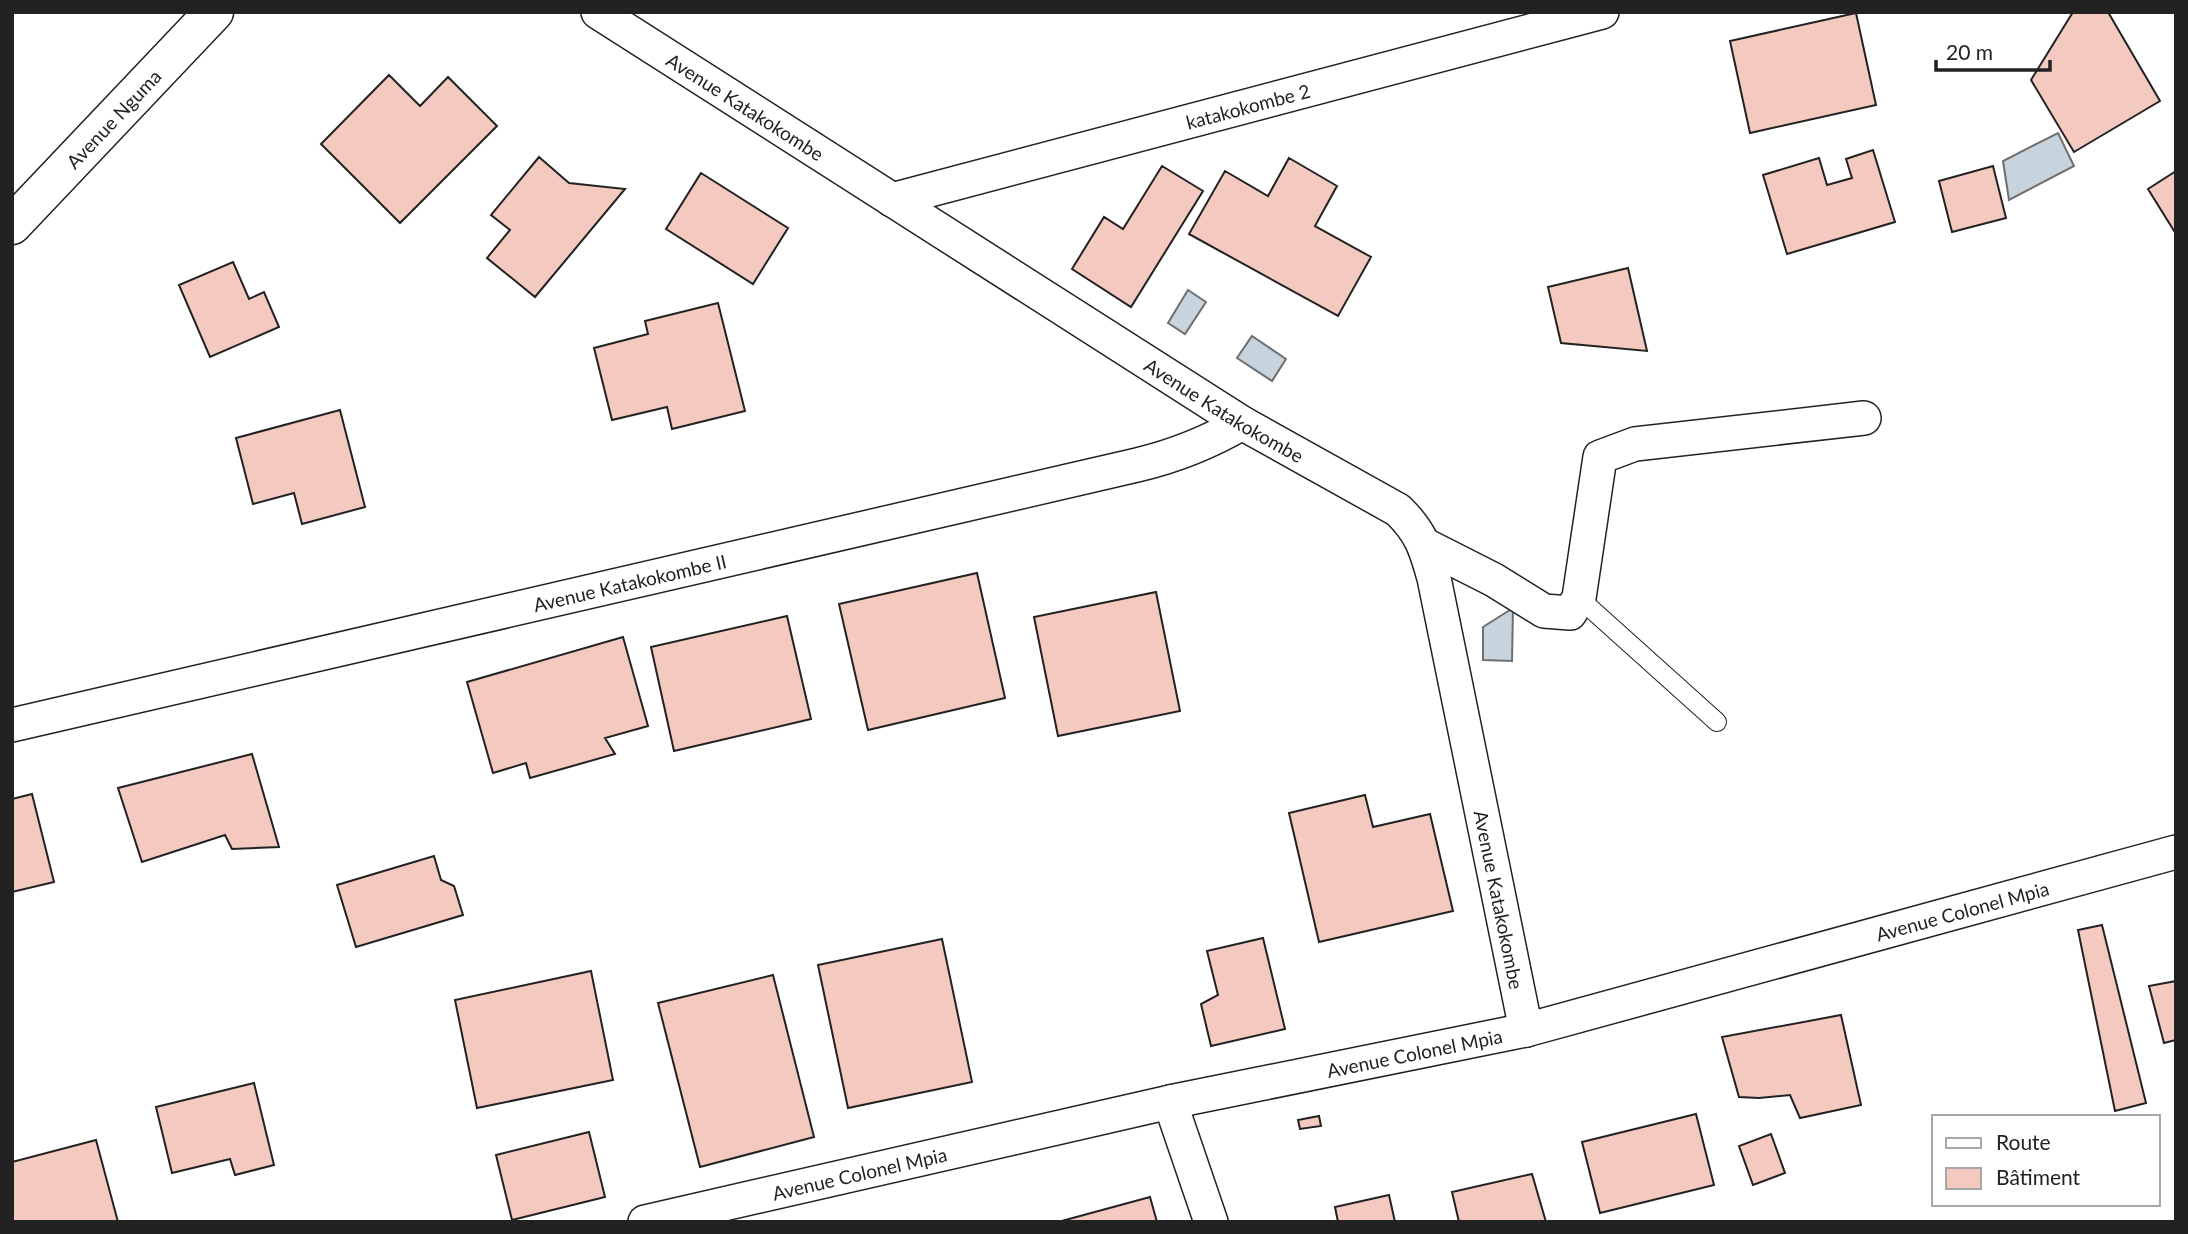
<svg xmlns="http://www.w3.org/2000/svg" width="2188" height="1234" font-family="Lato,sans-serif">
  <rect width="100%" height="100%" fill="#fff"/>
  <path fill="#c7d3dd" stroke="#6f6f6f" stroke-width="2" d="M2058,133L2074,166L2009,200L2003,161Z
    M1188,290L1206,302L1185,334L1168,323Z
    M1252,336L1286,359L1272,381L1237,358Z
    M1513,608L1512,661L1483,660V627Z"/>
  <path fill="#f3c9c0" stroke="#222" stroke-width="2" d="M2073,12H2108L2160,101L2074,152L2031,80Z
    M1856,13L1876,105L1750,133L1730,41Z
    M389,75L420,106L448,77L497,126L400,223L321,144Z
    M1873,150L1895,222L1787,254L1763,175L1819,158L1827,185L1852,178L1846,159Z
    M539,157L569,183L625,189L535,297L487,258L510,230L491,215Z
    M1289,158L1337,186L1315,226L1371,257L1338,316L1189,234L1225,171L1268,196Z
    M1162,166L1203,191L1131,307L1072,269L1104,217L1123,229Z
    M1993,166L2006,218L1952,232L1939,181Z
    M2176,171V234L2148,189Z
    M701,173L788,228L753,284L666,229Z
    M233,262L249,299L264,292L279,327L210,357L179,285Z
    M1628,268L1647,351L1561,343L1548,287Z
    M718,303L745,411L672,429L667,407L612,420L594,348L648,334L645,321Z
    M340,410L365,507L302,524L294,493L253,504L236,438Z
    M977,573L1005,698L868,730L839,604Z
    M1156,592L1180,711L1058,736L1034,617Z
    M787,616L811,719L674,751L651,647Z
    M623,637L648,726L605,738L615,754L530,778L526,763L493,773L467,682Z
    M252,754L279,847L232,849L225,835L142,862L118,788Z
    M32,794L54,882L12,892V799Z
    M1365,795L1373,827L1430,814L1453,911L1319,942L1289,813Z
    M434,856L441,880L454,886L463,915L356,947L337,885Z
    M2102,925L2146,1103L2115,1111L2078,930Z
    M1263,938L1285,1029L1211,1046L1201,1004L1218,995L1207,951Z
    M942,939L972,1082L848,1108L818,965Z
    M591,971L613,1080L477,1108L455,1000Z
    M773,975L814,1137L700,1167L658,1003Z
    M2176,981V1040L2164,1043L2149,986Z
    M1841,1015L1861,1105L1800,1118L1790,1095L1759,1098L1739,1097L1722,1037Z
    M254,1083L274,1165L235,1175L230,1159L172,1173L156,1107Z
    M1696,1114L1714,1185L1600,1213L1582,1142Z
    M1319,1116L1321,1126L1300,1129L1298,1120Z
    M589,1132L605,1197L512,1220L496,1155Z
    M1771,1134L1785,1173L1753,1185L1739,1146Z
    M96,1140L118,1222H12V1162Z
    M1532,1174L1546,1222H1459L1452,1192Z
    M1389,1195L1395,1222H1338L1335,1207Z
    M1150,1197L1157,1222H1058Z"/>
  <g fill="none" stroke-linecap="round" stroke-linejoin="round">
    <g stroke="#222" stroke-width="20">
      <path id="service" d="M1579,598L1717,722"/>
    </g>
    <g stroke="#222" stroke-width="36">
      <g id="minor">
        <path id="s1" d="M598,12L1242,423L1398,510C1421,532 1426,549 1434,578L1526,1030"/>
        <path id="s2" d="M892,200L1602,12"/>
        <path d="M1425,545L1494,580L1544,611L1570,613L1579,598L1600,457L1635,444L1864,418"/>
        <path id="s3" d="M12,725L1137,465C1175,456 1208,443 1242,423"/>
        <path d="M1170,1102L1211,1222"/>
        <path id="s4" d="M645,1222L1170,1102L1526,1030L2176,852"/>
      </g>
    </g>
    <g stroke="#222" stroke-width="41">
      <g id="primary">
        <path id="s5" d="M12,225L214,12"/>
      </g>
    </g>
    <use href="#service" stroke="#fff" stroke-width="18"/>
    <use href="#minor" stroke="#fff" stroke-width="33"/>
    <use href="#primary" stroke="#fff" stroke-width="38"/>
  </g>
  <g text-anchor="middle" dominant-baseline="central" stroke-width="5" stroke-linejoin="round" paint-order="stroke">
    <g font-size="19" fill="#222" stroke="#fff">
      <text stroke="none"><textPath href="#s1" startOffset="175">Avenue Katakokombe</textPath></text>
      <text stroke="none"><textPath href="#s2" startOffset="368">katakokombe 2</textPath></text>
      <text stroke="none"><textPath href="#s5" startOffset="147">Avenue Nguma</textPath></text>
      <text stroke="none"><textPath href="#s1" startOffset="742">Avenue Katakokombe</textPath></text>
      <text stroke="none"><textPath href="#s3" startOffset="634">Avenue Katakokombe II</textPath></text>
      <text stroke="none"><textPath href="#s1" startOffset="1349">Avenue Katakokombe</textPath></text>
      <text stroke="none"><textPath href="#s4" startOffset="1354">Avenue Colonel Mpia</textPath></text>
      <text stroke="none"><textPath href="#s4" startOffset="788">Avenue Colonel Mpia</textPath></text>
      <text stroke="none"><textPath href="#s4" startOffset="220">Avenue Colonel Mpia</textPath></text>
    </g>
  </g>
  <rect width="2188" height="1234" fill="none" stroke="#222222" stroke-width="28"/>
  <rect x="1932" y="1115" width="228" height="91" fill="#ffffff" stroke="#a7a7a7" stroke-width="2"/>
  <rect x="1946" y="1138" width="35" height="10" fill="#ffffff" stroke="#a7a7a7" stroke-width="2"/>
  <text x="1996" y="1150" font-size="21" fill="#222222">Route</text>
  <rect x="1946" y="1168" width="35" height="21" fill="#f3c9c0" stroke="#a7a7a7" stroke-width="2"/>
  <text x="1996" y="1185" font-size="21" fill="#222222">Bâtiment</text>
  <path d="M1936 60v10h114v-10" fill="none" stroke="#222222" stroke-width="3.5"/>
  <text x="1946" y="60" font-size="21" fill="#222222" stroke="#ffffff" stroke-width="5" paint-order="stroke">20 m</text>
</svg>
